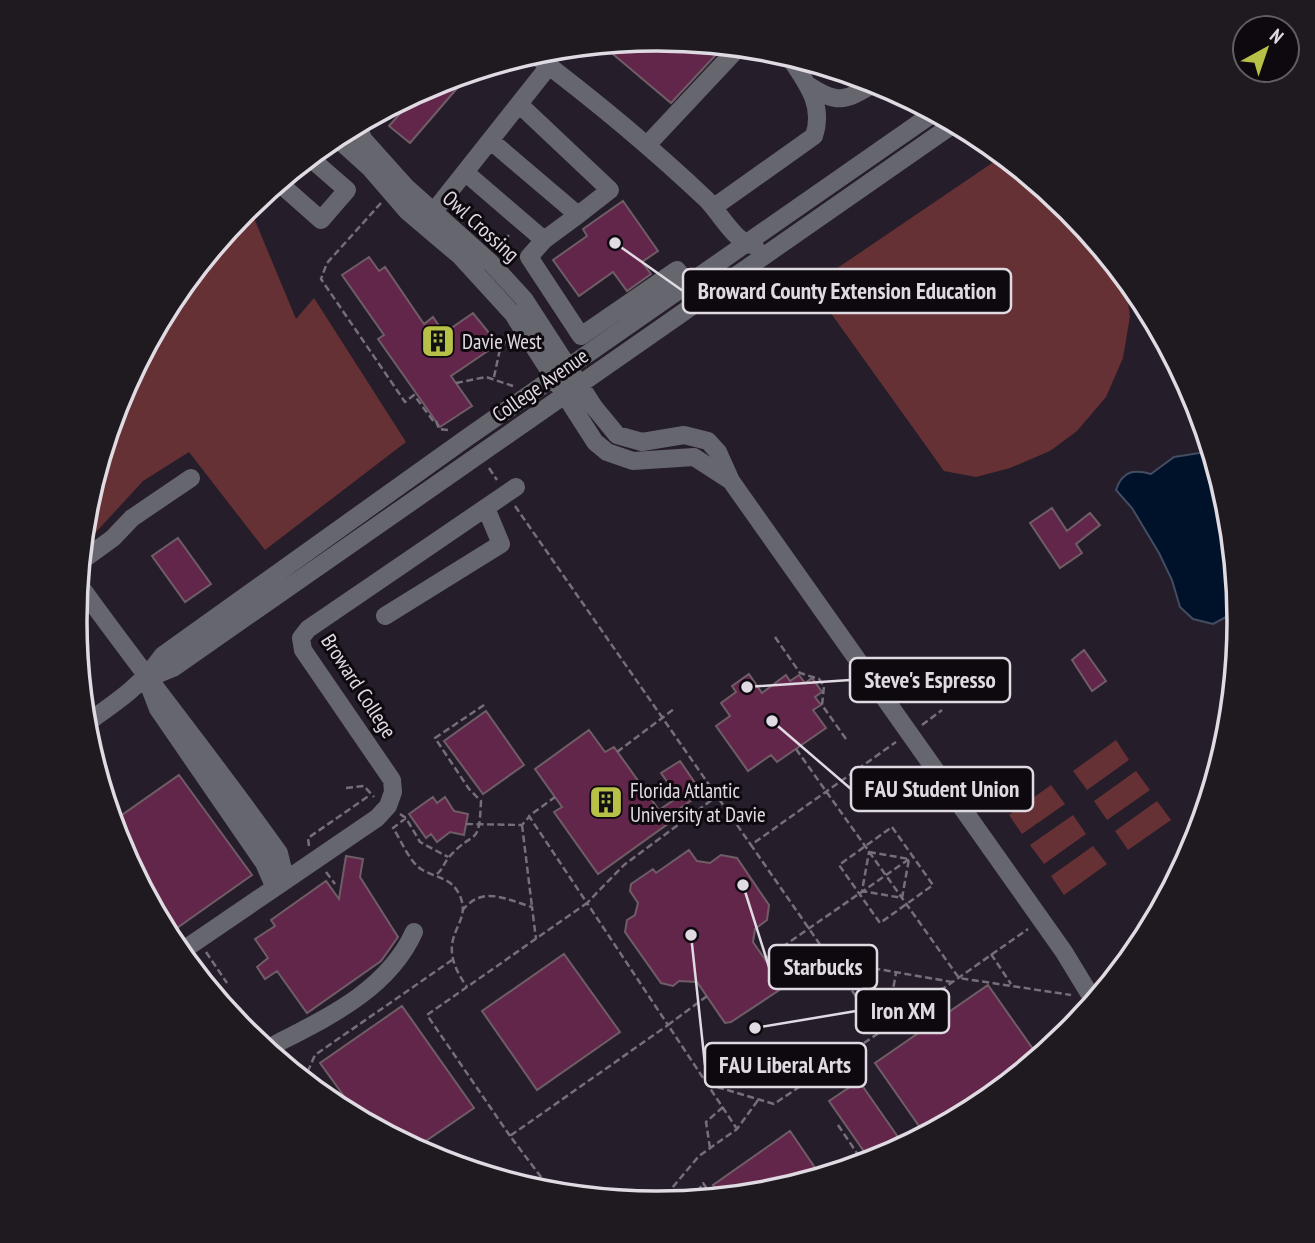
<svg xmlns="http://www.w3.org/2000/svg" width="1315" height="1243" font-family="'PT Sans Narrow',sans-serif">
  <rect width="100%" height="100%" fill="#261d2a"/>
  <path fill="#663134" d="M1004,155L1070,210L1124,276L1130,316L1123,358L1106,397L1077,431L1050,451L1010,468L976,477L944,471L825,305L833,271Z
    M249,206L296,319L314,298L406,442L265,550L189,452L143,481L86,543L83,539L86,507L119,398L173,297Z
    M1116,740L1129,760L1087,790L1073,771Z
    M1136,771L1150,790L1107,820L1094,801Z
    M1051,785L1065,804L1022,834L1009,815Z
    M1157,801L1171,820L1128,850L1115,831Z
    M1073,815L1086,834L1044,864L1030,845Z
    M1093,846L1107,864L1064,895L1051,876Z"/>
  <path fill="#00112a" stroke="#434d62" stroke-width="2" d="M1212,451L1229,508L1240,614L1228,616L1213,624L1193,619L1180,607L1172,580L1159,553L1132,508L1116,490C1122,471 1134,469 1151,474L1174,457Z"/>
  <path fill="#63264b" stroke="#6f5d66" stroke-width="2" d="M658,38L692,42L725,45L671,103L601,44Z
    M450,78L459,86L410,143L389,126L420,91Z
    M623,201L658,251L642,262L651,274L627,291L613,272L579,296L553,260L587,236L583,229Z
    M369,257L379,271L385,267L424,324L433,317L444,333L473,313L498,344L451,376L472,406L440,427L378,339L384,335L342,275Z
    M1052,508L1067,531L1090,513L1100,525L1076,544L1082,553L1060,568L1030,523Z
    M178,538L211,584L185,602L152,556Z
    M1084,650L1106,681L1092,691L1072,660Z
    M749,674L762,693L786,675L790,681L799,675L805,683L812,678L822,692L815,697L821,705L813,710L826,728L777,762L771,755L748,771L716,726L730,716L721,703L736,692L732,686Z
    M486,711L524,765L483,794L444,741Z
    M589,730L605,752L614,747L659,810L678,797L661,773L680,761L702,793L665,819L669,823L598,874L554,812L562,807L535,769Z
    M179,775L252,875L167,935L119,844L112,822Z
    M433,797L437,803L445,797L454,811L468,814L464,835L450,832L437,842L431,834L426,838L409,814Z
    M689,850L697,861L710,863L721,855L737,858L769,905L767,920L755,929L753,942L782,984L781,989L731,1022L725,1023L697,982L679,981L673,986L661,983L625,932L627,920L635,915L638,903L630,891L631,884L653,869L656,873Z
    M346,856L363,859L360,877L398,937L381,961L307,1013L277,971L265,979L257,967L268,958L255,939L275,926L271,920L326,881L339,899Z
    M564,954L620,1032L537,1090L482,1011Z
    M988,985L1040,1059L981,1106L926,1136L875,1063Z
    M402,1006L474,1108L414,1149L362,1121L320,1063Z
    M859,1081L905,1147L872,1163L829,1101Z
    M790,1131L822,1178L771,1193L722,1198L713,1185Z"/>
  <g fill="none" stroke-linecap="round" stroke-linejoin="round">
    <path stroke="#766f7a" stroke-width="2.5" stroke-dasharray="7 3.5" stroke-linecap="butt" d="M381,203L327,263L321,279L405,402L414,395L434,422
      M497,248L511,233
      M494,377L500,349L508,338
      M456,383L486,377L513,386
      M436,421L439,429L449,430
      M489,468L497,480
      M515,506L751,845
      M775,637L800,673L819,679L824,686L822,705L846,739
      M922,725L942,710
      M796,749L959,978L1071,995
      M617,752L674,709
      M346,788L364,786L374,797
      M400,814L406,818L420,842L448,857
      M406,818L393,828C401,840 409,861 421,869C436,879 451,876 460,896C474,927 430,935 467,987
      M466,824L522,825L529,817
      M522,825L532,907
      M892,827L933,885L880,923L839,865Z
      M309,846L308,838L370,795
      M869,852L909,859L902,898L862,891Z
      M326,872L335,884
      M437,874C444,868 444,862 450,856C475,828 479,849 481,801L469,789L435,738L487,703
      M462,911C482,885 505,899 532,907L536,939
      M206,952L227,983
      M991,954L1011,984
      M765,959L912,857
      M832,961L952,982
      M707,996L668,1025L737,1129
      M914,999L931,1025
      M886,1028L896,973
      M880,1031L751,845L896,742
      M300,1078L307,1073
      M707,1084L774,1104L895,1022L914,999L944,988L1028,929
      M324,1098L307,1073L315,1055L452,960
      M838,1125L865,1165
      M510,1136L427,1015L587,903L529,816L555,797
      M710,1148L706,1122L723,1107
      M531,1190L544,1181
      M554,1194L510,1136L668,1025L587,903L624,865L717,796
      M692,1201L703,1183L714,1199
      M686,1202L672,1188L699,1156L737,1129L758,1100"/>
    <path stroke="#66666e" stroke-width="18" d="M532,53C593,99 650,146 706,199C721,214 734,242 755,246
      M808,85C840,106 846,100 877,82
      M520,105L610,190L578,215
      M358,124L363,139L406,187L491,263L524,299L594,407L617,435L642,442L684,435L708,441L718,452L731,481L1064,952L1095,1003
      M339,140L370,168L408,212L460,256L513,314L595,442L607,452L633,461L694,457L731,481
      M648,144L739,47
      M466,173L544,240L578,215L491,141
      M278,182L321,220L347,190L309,157
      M714,207L814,136C825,104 805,81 788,55
      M427,220L549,66
      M544,240L529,257L581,336L677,270L688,284
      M80,562L113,538L132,518L191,478
      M78,583C143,674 214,761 279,853L285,878
      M385,616L501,544L486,508
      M146,679L173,668L955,123
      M150,688L158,709L264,863L274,886
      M85,724C115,703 141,686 163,655L468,437L935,112
      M179,953L377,818L388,806L393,792L392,780L303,650L301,638L308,629L516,487
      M276,1044C330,1016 388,989 414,932"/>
  </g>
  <defs>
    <g id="building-square" transform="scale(1.75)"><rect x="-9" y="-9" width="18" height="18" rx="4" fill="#b8c147" stroke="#0d090f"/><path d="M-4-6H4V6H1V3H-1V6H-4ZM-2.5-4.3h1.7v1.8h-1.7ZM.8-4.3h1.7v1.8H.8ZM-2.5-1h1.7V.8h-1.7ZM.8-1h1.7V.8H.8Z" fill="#111"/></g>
  </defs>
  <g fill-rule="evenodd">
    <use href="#building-square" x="438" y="341"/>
    <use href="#building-square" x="606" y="802"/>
  </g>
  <g text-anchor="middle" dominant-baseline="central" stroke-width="6" stroke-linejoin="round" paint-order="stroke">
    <g font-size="21" fill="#e0dae3" stroke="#0d090f">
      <text transform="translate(481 226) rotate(42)">Owl Crossing</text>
      <text transform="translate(540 385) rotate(-35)">College Avenue</text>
      <text transform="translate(359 686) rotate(57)">Broward College</text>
    </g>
    <g font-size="21" fill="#e0dae3" stroke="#0d090f" text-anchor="start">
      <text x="462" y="341">Davie West</text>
      <text x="630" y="790">Florida Atlantic<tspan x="630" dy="24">University at Davie</tspan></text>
    </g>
  </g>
  <path d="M0 0H1315V1243H0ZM87 621a570 570 0 1 1 1140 0a570 570 0 1 1-1140 0Z" fill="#1e1a20" fill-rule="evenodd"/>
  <path fill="none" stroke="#e0dae3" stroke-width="3.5" d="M87 621a570 570 0 1 1 1140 0a570 570 0 1 1-1140 0Z"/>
  <path fill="none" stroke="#e0dae3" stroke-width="2.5" d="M615 243L683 291M747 687L850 680M772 721L851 789M743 885L769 967M755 1028L856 1011M691 935L705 1065"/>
  <g fill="#e0dae3" stroke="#0d090f" stroke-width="2.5">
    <circle cx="615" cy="243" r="7"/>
    <circle cx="747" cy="687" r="7"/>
    <circle cx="772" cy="721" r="7"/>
    <circle cx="743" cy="885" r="7"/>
    <circle cx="755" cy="1028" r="7"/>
    <circle cx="691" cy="935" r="7"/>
  </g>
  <g fill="#0d090f" stroke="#e0dae3" stroke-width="2.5">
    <rect x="683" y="269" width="328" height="44" rx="7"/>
    <rect x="850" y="658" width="160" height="44" rx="7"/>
    <rect x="851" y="767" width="182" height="44" rx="7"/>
    <rect x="769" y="945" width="108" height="44" rx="7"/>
    <rect x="856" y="989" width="93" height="44" rx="7"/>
    <rect x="705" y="1043" width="161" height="44" rx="7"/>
  </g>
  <g font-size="23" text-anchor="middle" font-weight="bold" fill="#e0dae3">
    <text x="847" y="299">Broward County Extension Education</text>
    <text x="930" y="688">Steve's Espresso</text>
    <text x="942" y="797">FAU Student Union</text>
    <text x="823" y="975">Starbucks</text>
    <text x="903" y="1019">Iron XM</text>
    <text x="785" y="1073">FAU Liberal Arts</text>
  </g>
  <g transform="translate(1266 49) rotate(40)"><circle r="33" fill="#0d090f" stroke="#615d64" stroke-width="2"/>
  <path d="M0-5L12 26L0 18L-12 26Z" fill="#b8c147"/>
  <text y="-10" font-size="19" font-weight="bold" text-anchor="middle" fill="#e0dae3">N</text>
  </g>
</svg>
